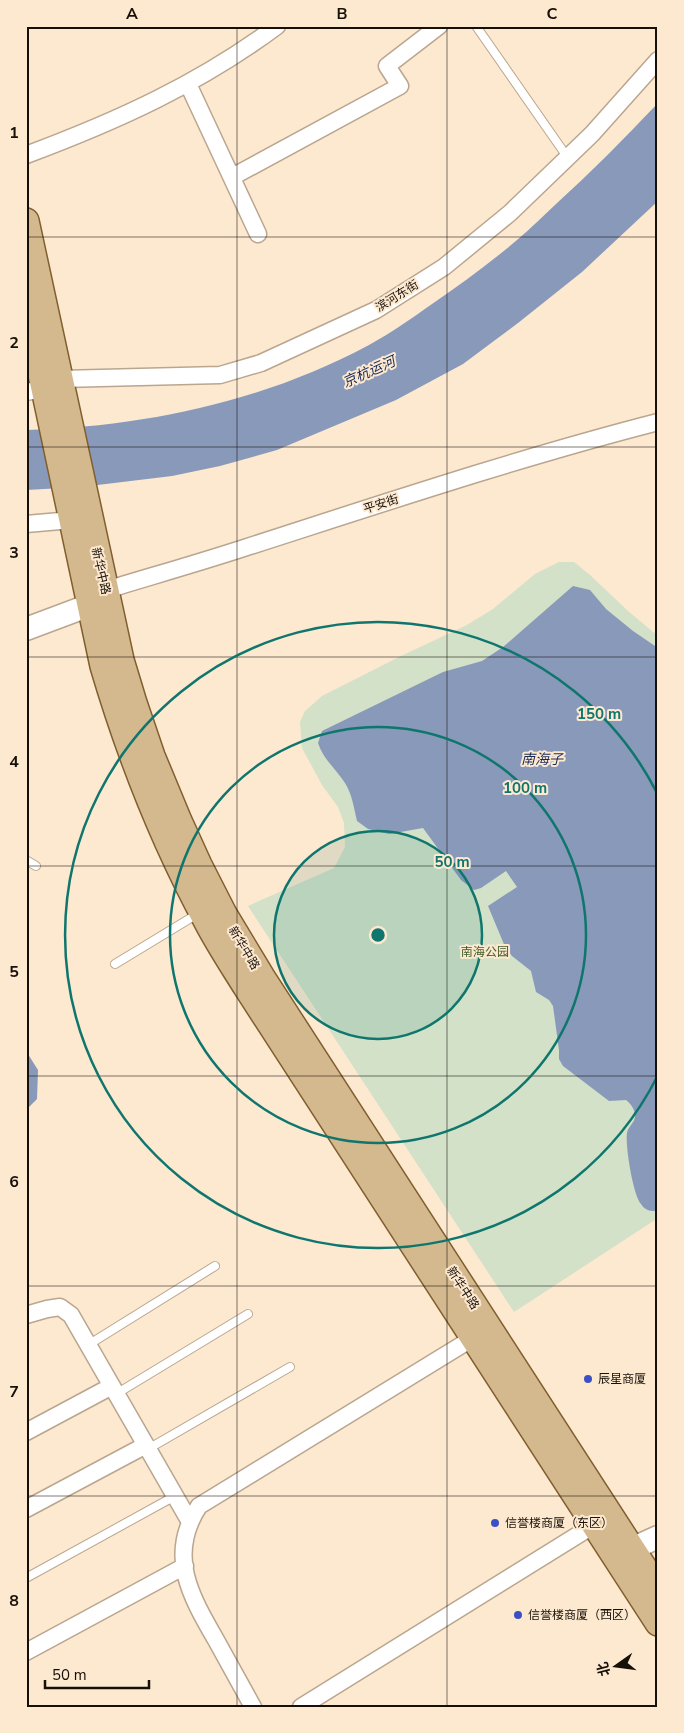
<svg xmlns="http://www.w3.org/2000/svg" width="684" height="1733" font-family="'Nunito Sans','Noto Sans SC',sans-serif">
  <rect width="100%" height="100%" fill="#fde8d0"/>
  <path fill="#d2e1c8" d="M559,562H574L590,575L628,611L658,636V1218L514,1312L248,906L334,868L345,847L344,823L338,807L322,785L302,748L300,722L305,711L322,696L401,656L467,625L493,609L535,574Z"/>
  <path fill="#8899ba" d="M658,103V201L582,272L518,323L463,364L396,400L277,450L220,466L172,476L81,487L26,490V430C144,427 265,401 369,345C391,333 412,318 432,304C461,284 490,263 517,240C530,229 543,216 556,204C591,172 625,138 658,103Z
    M573,586L590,590L606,609L633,631L658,648V1211C651,1211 645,1211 641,1204C633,1195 625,1145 627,1133C628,1126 635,1123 635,1116C635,1109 631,1104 626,1100L609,1101L563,1066L559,1059V1050L553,1006L549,1000L536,992L531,971L512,956L506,949L488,906L517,887L506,871L481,888L474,890L461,880L423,828L389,834L368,829L357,821C354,808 352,794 345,783C336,769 323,759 318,743L322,731L443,672L482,661L503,647Z
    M26,1051L38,1070L37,1099L26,1110Z"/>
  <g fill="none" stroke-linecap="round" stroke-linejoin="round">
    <g stroke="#baa68f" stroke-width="10">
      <path id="lane" d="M476,26L568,158
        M26,860L36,866
        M115,964L199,913
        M88,1345L215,1266
        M116,1394L248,1314
        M148,1449L290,1367
        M26,1578L175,1496"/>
    </g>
    <g stroke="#baa68f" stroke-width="19">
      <path id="street" d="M188,84L258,234
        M26,155C117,121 199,84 277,26
        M232,177L400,86L387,66L439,26
        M61,379L220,375L261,363L376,310L444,267L510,213L592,134L658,60
        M26,392L44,389
        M26,524L72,520
        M106,590C152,576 198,563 244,548C381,504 518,458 658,422
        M26,1315L47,1309L60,1307L71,1315L190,1522
        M26,1432L112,1386
        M26,1509L146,1445
        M26,1652L185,1566
        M253,1707C241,1685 228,1662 216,1640C190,1595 167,1555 199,1506L473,1338
        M301,1707L594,1525"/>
    </g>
    <g stroke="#baa68f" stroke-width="25">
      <path id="secondary" d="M26,629L90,605
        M616,1556L658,1537"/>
    </g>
    <g stroke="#805f2e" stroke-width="28">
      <path id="primary" d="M26,221L121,660L134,703L152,756L179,821L199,865L224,914L262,977L658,1589
        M26,304L103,666C129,754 163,841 207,922C219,945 233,966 246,987L658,1623"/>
    </g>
    <use href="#lane" stroke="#fff" stroke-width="8"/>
    <use href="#street" stroke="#fff" stroke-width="16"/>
    <use href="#secondary" stroke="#fff" stroke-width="22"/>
    <use href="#primary" stroke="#d4b88e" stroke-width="25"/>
  </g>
  <path fill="none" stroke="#171008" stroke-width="1" stroke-opacity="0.55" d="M237,26V1707M447,26V1707M26,237H658M26,447H658M26,657H658M26,866H658M26,1076H658M26,1286H658M26,1496H658"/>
  <circle cx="378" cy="935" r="104" fill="#0f766e" fill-opacity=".12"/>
  <g fill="none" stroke="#0f766e" stroke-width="2.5">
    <circle cx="378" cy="935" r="104"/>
    <circle cx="378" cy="935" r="208"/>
    <path d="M657 1077A313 313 0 1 1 657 793"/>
  </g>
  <g fill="#3b51c3" stroke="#fde8d0" stroke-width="2">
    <circle cx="588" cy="1379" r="5"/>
    <circle cx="495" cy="1523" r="5"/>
    <circle cx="518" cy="1615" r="5"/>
  </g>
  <g text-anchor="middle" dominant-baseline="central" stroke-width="4" stroke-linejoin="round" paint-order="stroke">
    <g font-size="12" fill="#171008" stroke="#fde8d0">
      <text transform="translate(397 296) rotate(-32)">滨河东街</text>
      <text transform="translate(381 504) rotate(-18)">平安街</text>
      <text transform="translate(101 571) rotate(77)">新华中路</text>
      <text transform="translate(244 948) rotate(59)">新华中路</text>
      <text transform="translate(463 1288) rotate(57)">新华中路</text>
    </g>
    <g font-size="12" fill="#415c29" stroke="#fde8d0">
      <text x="485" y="952">南海公园</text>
    </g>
    <g font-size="12" fill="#171008" stroke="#fde8d0" text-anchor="start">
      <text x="598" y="1379">辰星商厦</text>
      <text x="505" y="1523">信誉楼商厦（东区）</text>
      <text x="528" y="1615">信誉楼商厦（西区）</text>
    </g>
    <g font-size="14" font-style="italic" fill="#172a56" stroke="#fde8d0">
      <text transform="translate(369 372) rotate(-24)">京杭运河</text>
      <text x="542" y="759">南海子</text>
    </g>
  </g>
  <circle cx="378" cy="935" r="8" fill="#0f766e" stroke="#fde8d0" stroke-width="2.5"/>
  <g font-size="15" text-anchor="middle" font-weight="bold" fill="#0f766e" stroke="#fde8d0" stroke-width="4" stroke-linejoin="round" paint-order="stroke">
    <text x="599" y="719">150 m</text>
    <text x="525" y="793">100 m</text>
    <text x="452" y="867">50 m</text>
  </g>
  <rect width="684" height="1733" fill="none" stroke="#fde8d0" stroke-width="55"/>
  <g transform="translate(616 1666) rotate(256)" stroke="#fde8d0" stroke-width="4" paint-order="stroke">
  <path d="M0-4L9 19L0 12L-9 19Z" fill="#171008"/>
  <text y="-8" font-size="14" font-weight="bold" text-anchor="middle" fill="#171008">北</text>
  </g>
  <path d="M45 1680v8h104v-8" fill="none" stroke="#171008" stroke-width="2.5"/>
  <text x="52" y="1680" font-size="15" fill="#171008" stroke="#fde8d0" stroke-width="4" paint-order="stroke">50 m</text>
  <rect x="28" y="28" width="628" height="1678" fill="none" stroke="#171008" stroke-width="2"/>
  <g font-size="16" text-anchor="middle" font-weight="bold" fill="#171008">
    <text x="132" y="19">A</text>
    <text x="342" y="19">B</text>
    <text x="552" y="19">C</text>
    <text x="14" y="138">1</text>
    <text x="14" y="348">2</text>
    <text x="14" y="558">3</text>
    <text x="14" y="767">4</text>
    <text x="14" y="977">5</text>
    <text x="14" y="1187">6</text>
    <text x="14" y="1397">7</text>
    <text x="14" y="1606">8</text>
  </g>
</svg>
